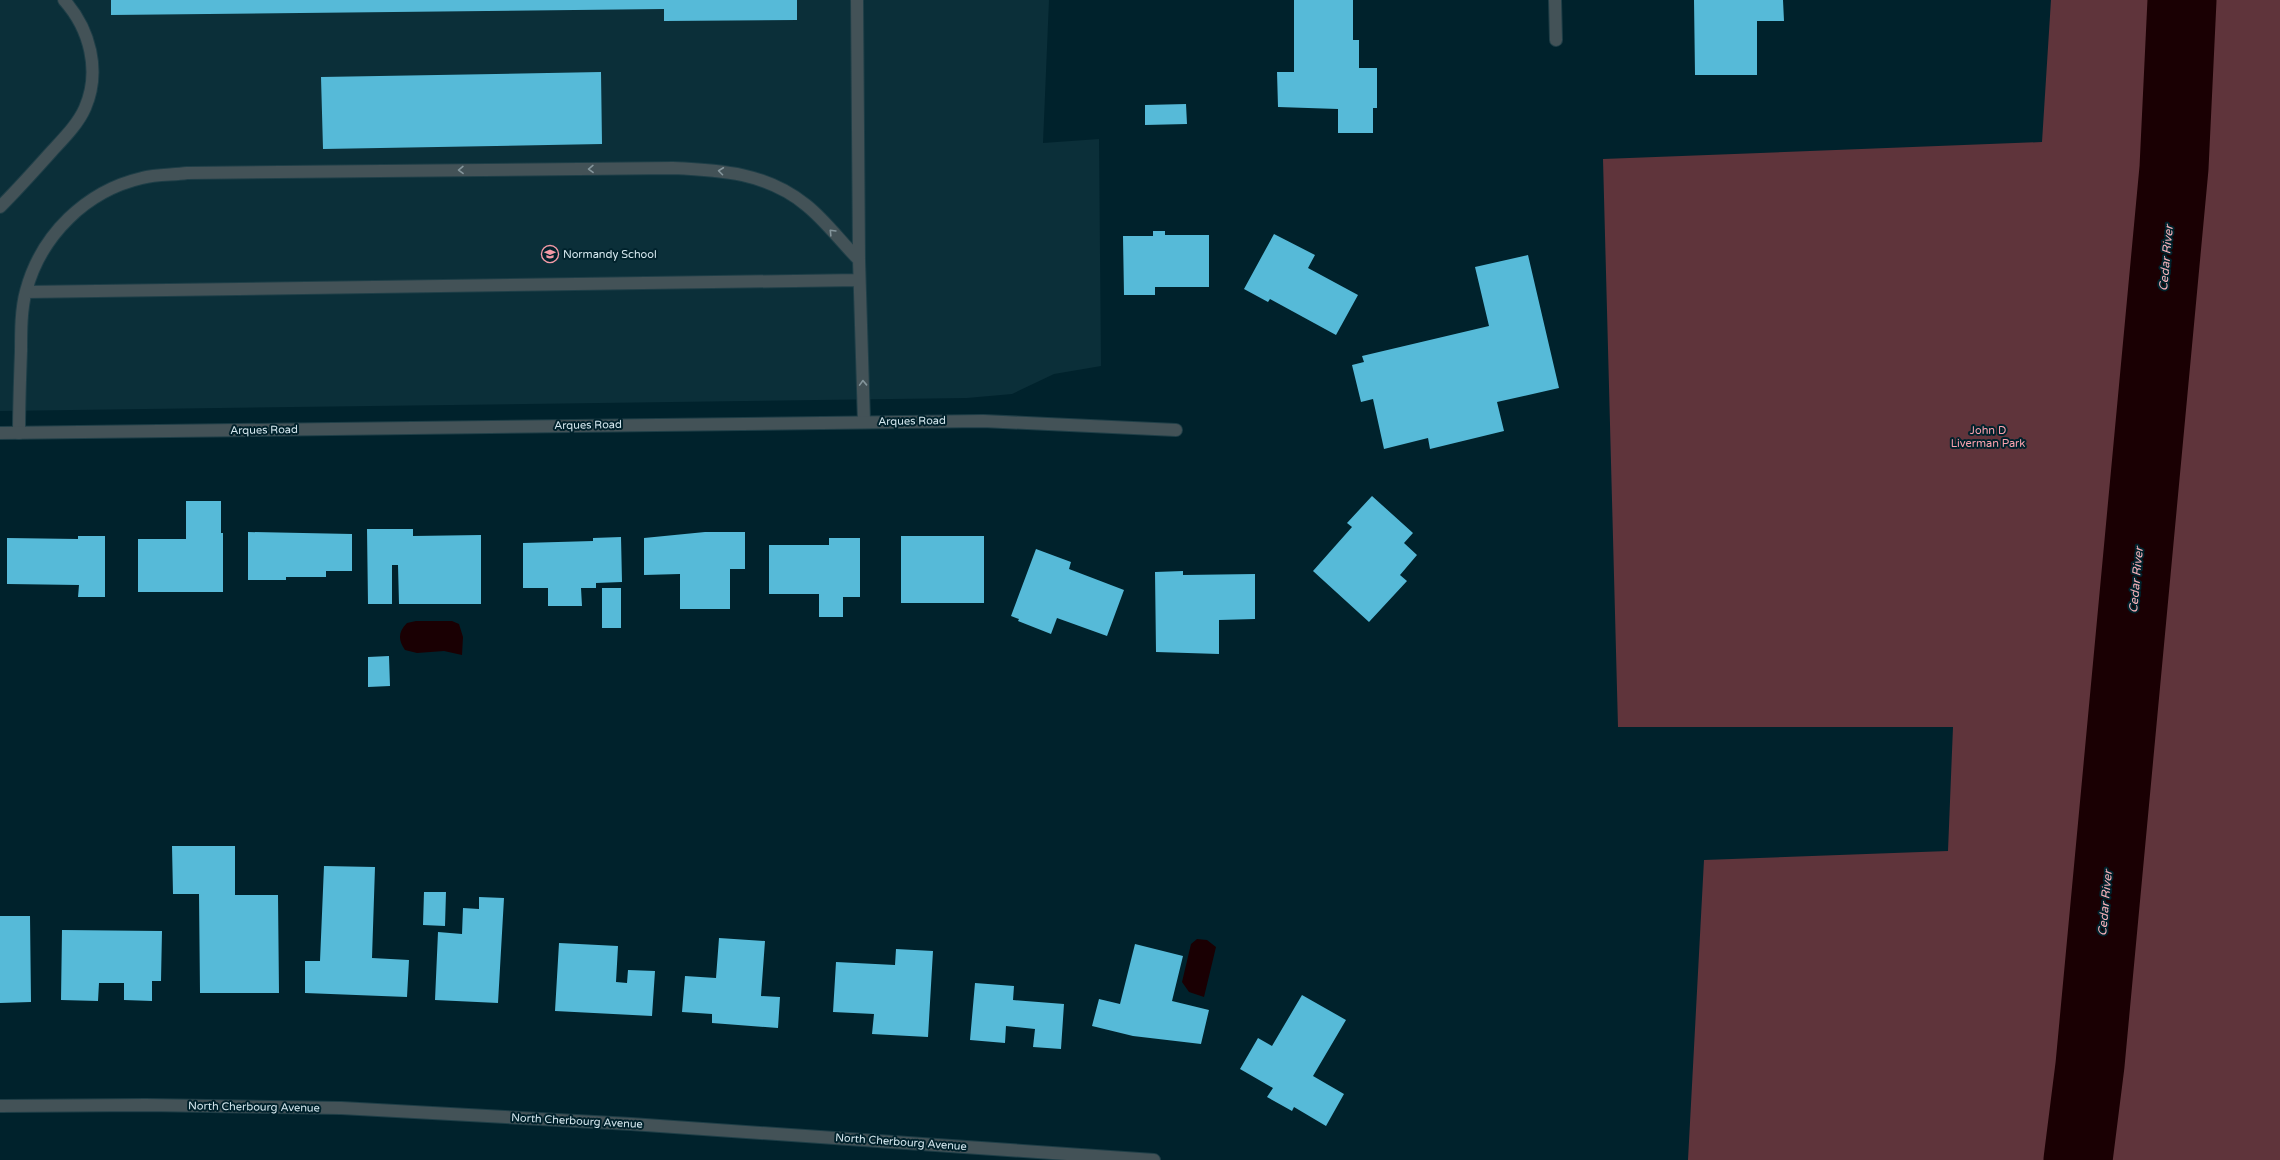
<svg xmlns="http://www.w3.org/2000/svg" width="2280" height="1160" font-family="'Varela Round',sans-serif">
  <rect width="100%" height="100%" fill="#00222c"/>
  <path fill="#0b2f39" d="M0,0H1049L1043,143L1099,139L1101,366L1054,374L1012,394L967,398L0,411Z"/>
  <path fill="#5f343b" d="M2051,0H2280V1160H1688L1704,860L1948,851L1953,727H1618L1603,159L2042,142Z"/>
  <path fill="#1a0003" d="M416,621H452L459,624L463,637L462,655L444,651L417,653L405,650C398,640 398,632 407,623Z
    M1197,939L1207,940L1216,947L1204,997L1189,992L1182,982L1191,944Z"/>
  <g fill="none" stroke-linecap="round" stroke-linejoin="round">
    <path stroke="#1a0003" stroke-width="69" d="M2078,1160L2090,1065L2174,168L2182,0"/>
  </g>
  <path fill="#56bad8" d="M111,0H797V20L664,21V9L111,15Z
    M1294,0H1353V40H1359V68H1377V108H1373V133H1338V109L1278,107L1277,72H1294Z
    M1694,0H1783L1784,21H1757V75H1695Z
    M601,72L602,144L323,149L321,77Z
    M1186,104L1187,124L1145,125V105Z
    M1153,231H1165V235H1209V287H1155V295H1124L1123,236H1153Z
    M1274,234L1315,255L1308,268L1358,295L1336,335L1270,299L1268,302L1244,289Z
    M1528,255L1559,388L1497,402L1504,431L1430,449L1428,438L1384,449L1373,399L1361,402L1352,365L1364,362L1362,356L1489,326L1475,267Z
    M1372,496L1413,533L1404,543L1417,555L1400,575L1407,581L1369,622L1313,571L1352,527L1347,523Z
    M186,501H221V533H223V592H138V539H186Z
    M367,529H413V536L481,535V604H399L398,565H392V604H368Z
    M248,532L352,534V571H326V577H286V580H248Z
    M705,532H745V569H730V609H680V574L644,575V538Z
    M78,536H105V597H78L79,585L7,584V538L78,539Z
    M901,536H984V603H901Z
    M621,537L622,582L596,583V588H581L582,606H548V588H523V543L593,541V538Z
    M829,538H860V597H843V617H819V594H769V545H829Z
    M1036,549L1071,562L1069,569L1124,590L1107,636L1057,618L1051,634L1018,621L1019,619L1011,616Z
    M1183,571V575L1255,574V619L1219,620V654L1156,652L1155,572Z
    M602,588H621V628H602Z
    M389,656L390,686L368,687V657Z
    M172,846H235V895H278L279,993H200L199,894H173Z
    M324,866L375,867L372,958L409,960L407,997L305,993V961H320Z
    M424,892H446L445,926L423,925Z
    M479,897L504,898L498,1003L435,1000L438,932L462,934L463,908L479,909Z
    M0,916H30L31,1002L0,1003Z
    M62,930L162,931L161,981H152V1001L124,1000V983H99L98,1001L61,1000Z
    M719,938L765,941L761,996L780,997L778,1028L712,1023V1014L682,1012L685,976L716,978Z
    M559,943L618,946L616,982L627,983L628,970L655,971L652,1016L555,1011Z
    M1135,944L1183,956L1172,1001L1209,1010L1201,1044L1133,1036L1092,1026L1099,999L1120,1004Z
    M896,949L933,951L928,1037L872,1034L874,1014L833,1012L836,962L895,965Z
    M975,983L1014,986L1013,1000L1064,1004L1061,1049L1033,1047L1035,1029L1006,1026L1005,1043L970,1040Z
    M1302,995L1346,1020L1313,1076L1344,1094L1326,1126L1294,1107L1292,1111L1267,1097L1273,1088L1240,1069L1258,1038L1272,1046Z"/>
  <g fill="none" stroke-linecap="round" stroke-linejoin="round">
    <g stroke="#1e3e47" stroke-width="14">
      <path id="service" d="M857,0L859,260L864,422
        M0,207C18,189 35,170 52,151C64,138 78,124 85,108C101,71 90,29 64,0
        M26,292L859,280
        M19,433C19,405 20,378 21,351C21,331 21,309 26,291C41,235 86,191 142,178C156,174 173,175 187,173L673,168C721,170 767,173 806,205C825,220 841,242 859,260"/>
    </g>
    <g stroke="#1e3e47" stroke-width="14">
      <path id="minor" d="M1555,0L1556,40
        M0,433L983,421L1176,430
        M0,1106L146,1105L341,1108L631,1124L1154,1160"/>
    </g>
    <use href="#service" stroke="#435257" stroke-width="12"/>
    <use href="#minor" stroke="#435257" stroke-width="12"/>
  </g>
  <defs><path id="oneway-chevron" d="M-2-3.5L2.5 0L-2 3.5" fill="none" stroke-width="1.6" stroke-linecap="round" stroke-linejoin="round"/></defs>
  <g stroke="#84959b">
    <use href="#oneway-chevron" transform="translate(591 169) rotate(179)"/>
    <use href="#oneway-chevron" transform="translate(461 170) rotate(179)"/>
    <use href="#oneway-chevron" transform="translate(721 171) rotate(-173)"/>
    <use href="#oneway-chevron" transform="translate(832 232) rotate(-134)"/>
    <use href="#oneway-chevron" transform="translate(863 383) rotate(-92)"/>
  </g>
  <defs>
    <g id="school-ring" transform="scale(0.9)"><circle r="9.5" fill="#00222c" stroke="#f49aa6" stroke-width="1.5"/><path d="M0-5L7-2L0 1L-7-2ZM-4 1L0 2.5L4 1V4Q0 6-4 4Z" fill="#f49aa6"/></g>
  </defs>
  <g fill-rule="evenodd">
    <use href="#school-ring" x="550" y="254"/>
  </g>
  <g text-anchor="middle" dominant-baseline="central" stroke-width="4" stroke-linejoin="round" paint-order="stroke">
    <g font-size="11" fill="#d4e7ee" stroke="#00222c" text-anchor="start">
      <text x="563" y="254">Normandy School</text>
    </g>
    <g font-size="11" fill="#d4e7ee" stroke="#00222c">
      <text transform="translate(912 421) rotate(-1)">Arques Road</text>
      <text transform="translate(588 425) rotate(-1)">Arques Road</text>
      <text transform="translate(264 430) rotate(-1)">Arques Road</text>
      <text transform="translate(254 1107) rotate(1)">North Cherbourg Avenue</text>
      <text transform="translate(577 1121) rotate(3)">North Cherbourg Avenue</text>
      <text transform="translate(901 1142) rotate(4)">North Cherbourg Avenue</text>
    </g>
    <g font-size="11" fill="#fca3af" stroke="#00222c">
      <text x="1988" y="430">John D<tspan x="1988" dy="13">Liverman Park</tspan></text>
    </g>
    <g font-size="12" font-style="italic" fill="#f5b2ba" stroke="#00222c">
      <text transform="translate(2166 258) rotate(-85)">Cedar River</text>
      <text transform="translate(2136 580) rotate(-85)">Cedar River</text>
      <text transform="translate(2105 903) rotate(-85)">Cedar River</text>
    </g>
  </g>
</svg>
